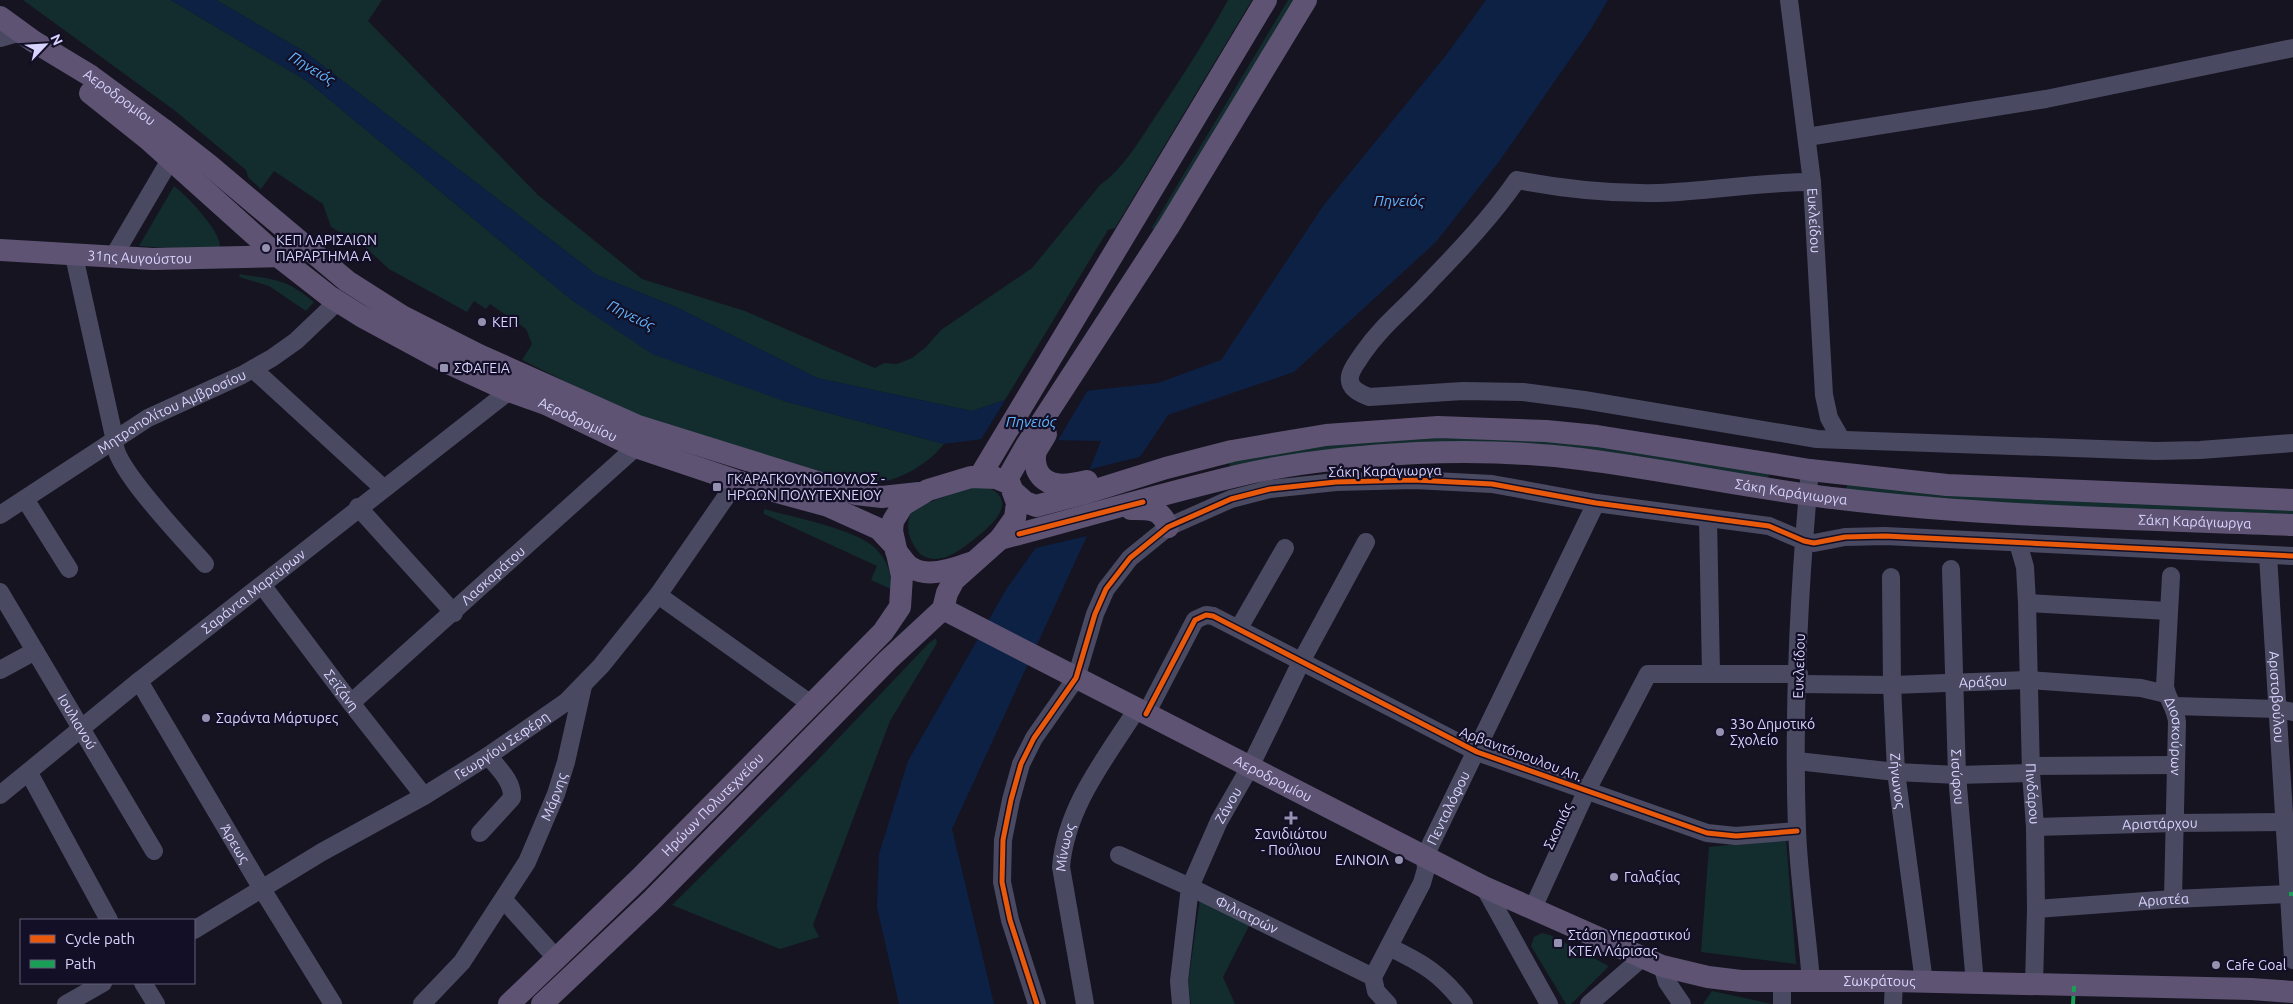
<svg xmlns="http://www.w3.org/2000/svg" width="2293" height="1004" font-family="Ubuntu,sans-serif">
  <rect width="100%" height="100%" fill="#161421"/>
  <path fill="#132c2d" d="M23,0H171L307,81L573,301L784,401L944,444C925,468 889,487 858,483L648,419L597,397L522,360L532,344L526,329L490,304L486,309L474,301L467,312L389,269L365,247L331,227L323,204L274,171L261,189L248,177L246,170L174,110Z
    M216,0H382L368,21L538,195L642,279L745,311L875,368L884,363L897,364L912,358L926,347L941,330L1032,268L1100,185C1123,169 1140,140 1155,117C1181,79 1206,40 1228,0H1252L1115,228L1108,230L1005,400L972,411L817,378L678,308L597,275L305,52Z
    M1288,0H1296L1159,228L1151,229Z
    M174,186C187,196 221,231 220,247L213,251L139,246Z
    M240,274C275,280 285,278 314,302L306,311L269,286L239,277Z
    M1445,437L1568,440L1769,473L1768,480L1651,458L1574,447L1231,468L1228,461L1313,447Z
    M1847,484L2293,508V514L2013,504L1846,491Z
    M974,486C980,487 989,487 993,490C1016,505 990,526 978,536C962,549 940,568 920,554C909,541 905,528 911,512L927,503Z
    M764,509C792,517 857,529 876,549C888,561 891,574 893,590L871,580L877,566L764,514Z
    M936,638L937,643L890,721L813,925L819,937L780,949L672,905L814,764L929,643Z
    M1786,839L1796,964L1701,952L1709,847Z
    M1200,899L1251,922L1223,977L1235,1004H1191L1188,983Z
    M1542,933L1550,935L1607,965L1608,967L1571,1004H1566L1531,946L1534,937Z
    M1712,991L1772,1004H1703Z"/>
  <path fill="#0d2144" d="M171,0H216L305,52L597,275L678,308L817,378L972,411L1005,400L1158,383L1221,360L1323,206L1447,54L1486,0H1608L1591,29L1498,163L1436,242L1294,372L1168,415L1087,536L952,829L994,1004H899L877,907L879,854L908,761L1007,588L1086,478L1101,441L982,439L944,444L784,401L652,354L573,301L307,81Z"/>
  <path fill="#161421" d="M1089,388L1057,442L980,441L1007,397Z
    M1143,456L1091,535L1032,549L1083,477L1087,470Z"/>
  <g fill="none" stroke-linecap="round" stroke-linejoin="round">
    <g stroke="#4a4962" stroke-width="18">
      <path id="s1" d="M1789,0L1812,182L1824,395L1829,418L1841,439"/>
      <path d="M0,38L21,32"/>
      <path d="M1807,137L2046,99L2293,48"/>
      <path d="M1812,182C1761,182 1710,191 1659,193C1611,194 1564,189 1517,180C1492,216 1461,249 1430,281C1407,307 1383,324 1363,353C1358,361 1352,367 1350,376C1348,388 1359,393 1369,397L1463,391L1523,392L1584,400L1817,439L2156,451L2200,450L2293,443"/>
      <path d="M74,256L115,441C111,465 187,543 205,564"/>
      <path d="M113,257L170,160"/>
      <path d="M253,369L383,488"/>
      <path d="M1810,470C1799,587 1793,713 1797,830C1799,880 1807,931 1811,981"/>
      <path d="M25,499L69,569"/>
      <path d="M358,507L454,613"/>
      <path id="s2" d="M0,515L148,418L242,375L272,358L296,341L338,301"/>
      <path d="M1708,518L1711,673"/>
      <path id="s3" d="M2018,543L2025,567L2027,603L2031,773L2035,827L2036,909L2034,985"/>
      <path id="s4" d="M2268,555L2293,960"/>
      <path id="s5" d="M1951,569L1957,775L1975,984"/>
      <path id="s6" d="M2171,576L2165,686C2167,699 2176,708 2177,722L2173,899"/>
      <path id="s7" d="M1891,577L1892,685L1896,772L1924,982"/>
      <path id="s8" d="M262,585L351,703L424,796"/>
      <path id="s9" d="M0,592L154,851"/>
      <path d="M658,595L811,704"/>
      <path d="M2027,603L2168,611"/>
      <path d="M1239,628L1285,548"/>
      <path d="M0,670L35,651"/>
      <path id="s10" d="M139,681L262,889L333,1004"/>
      <path id="s11" d="M1799,684L1892,685L2028,680L2141,688L2166,694"/>
      <path id="s12" d="M351,703L636,447"/>
      <path d="M2174,706L2278,709L2293,712"/>
      <path d="M1146,714L1195,620L1206,615L1213,616L1477,752L1707,833L1736,836L1797,831"/>
      <path d="M1797,761L1896,772L1957,775L2031,773"/>
      <path d="M2031,766L2176,765"/>
      <path d="M29,773L109,920"/>
      <path id="s13" d="M0,795L139,681L509,391"/>
      <path id="s14" d="M2035,827L2175,823L2285,822"/>
      <path d="M480,833L512,798C513,781 498,768 488,756"/>
      <path id="s15" d="M1119,855L1190,887L1373,977"/>
      <path d="M1484,887L1549,1004"/>
      <path d="M504,900L557,959"/>
      <path d="M1533,908L1586,792L1648,674H1799"/>
      <path id="s16" d="M2036,909L2173,899L2289,894"/>
      <path id="s17" d="M194,930L322,852L424,796L488,756L566,702L601,666L658,595L737,481"/>
      <path d="M1389,947C1423,963 1441,974 1464,1004"/>
      <path d="M1662,966L1667,982L1682,1004"/>
      <path d="M143,983L156,1004"/>
      <path d="M66,1004L103,983"/>
      <path id="s18" d="M422,1004L462,962L527,862L556,794L566,762L583,686"/>
      <path d="M1037,1004L1010,920L1002,882L1003,840L1011,800L1021,764L1034,738L1076,678L1095,614L1106,589L1130,558L1168,527L1231,499L1270,489L1336,482L1414,480L1492,484L1596,503L1769,526L1804,541L1814,543L1845,537L1885,536L2293,556"/>
      <path id="s19" d="M1085,1004L1061,867C1066,807 1105,759 1137,709"/>
      <path id="s20" d="M1181,1004L1179,981L1190,887L1219,821L1250,767L1302,660L1366,542"/>
      <path id="s21" d="M1388,1004L1376,991L1373,977L1422,883L1426,869L1425,856L1596,503"/>
      <path d="M1589,1004L1643,957"/>
      <path d="M1782,1004V982"/>
      <path d="M1893,1004L1894,981"/>
    </g>
    <g stroke="#5e5373" stroke-width="22">
      <path id="s22" d="M0,17L33,41L91,76L163,129L209,165L347,281L402,316L479,355L638,426L856,494L882,497L919,493"/>
      <path id="s23" d="M90,93L150,141L279,257L329,296L361,316L448,363L509,391L546,404L636,447L737,481L828,506L879,529L893,544"/>
      <path id="s24" d="M0,250L153,259L286,256"/>
      <path d="M1046,434C1043,440 1039,445 1036,451C1034,457 1035,464 1037,470C1046,490 1070,485 1087,481"/>
      <path d="M980,476L1266,0"/>
      <path d="M1006,481L1026,446L1169,226L1306,0"/>
      <path d="M1015,493L1025,502L1036,506L1086,493L1166,468L1232,451L1326,435L1438,427L1546,431L1597,436L1810,470L1947,485L2293,500"/>
      <path d="M1131,509C1151,509 1160,508 1168,527"/>
      <path id="s25" d="M1000,539C1080,518 1160,494 1241,475C1298,462 1359,456 1417,453C1471,451 1527,452 1581,459C1668,470 1754,489 1841,499C1991,517 2142,519 2293,525"/>
      <path d="M896,551C901,556 905,565 912,568C928,578 954,569 970,563"/>
      <path id="s26" d="M943,609L1484,887L1662,966L1708,977L1741,981H1894L2251,989L2293,992"/>
      <path id="s27" d="M509,1004L640,878L883,632L900,607L902,576L892,531L893,521L903,505L928,490L971,477L996,478L1010,484L1017,503L1015,518L1000,539L954,580L947,593L943,609L888,660L652,900L542,1004"/>
    </g>
    <path stroke="#1a9f57" stroke-width="4" stroke-dasharray="8 4" stroke-linecap="butt" d="M2289,894H2293
      M2073,1004L2074,986"/>
    <g stroke="#130f26" stroke-width="8">
      <path id="cycleway" d="M1019,534L1143,502
        M1146,714L1195,620L1206,615L1213,616L1477,752L1707,833L1736,836L1797,831
        M1037,1004L1010,920L1002,882L1003,840L1011,800L1021,764L1034,738L1076,678L1095,614L1106,589L1130,558L1168,527L1231,499L1270,489L1336,482L1414,480L1492,484L1596,503L1769,526L1804,541L1814,543L1845,537L1885,536L2293,556"/>
    </g>
    <use href="#cycleway" stroke="#e8590c" stroke-width="5"/>
  </g>
  <g fill="#9591b1" stroke="#130f26" stroke-width="2">
    <circle cx="266" cy="248" r="5"/>
    <circle cx="482" cy="322" r="5"/>
    <rect x="439" y="363" width="10" height="10" rx="2.5"/>
    <rect x="712" y="482" width="10" height="10" rx="2.5"/>
    <circle cx="206" cy="718" r="5"/>
    <circle cx="1720" cy="732" r="5"/>
    <path d="M1288.5 810.5h5v5h5v5h-5v5h-5v-5h-5v-5h5z"/>
    <circle cx="1399" cy="860" r="5"/>
    <circle cx="1614" cy="877" r="5"/>
    <rect x="1553" y="938" width="10" height="10" rx="2.5"/>
    <circle cx="2216" cy="965" r="5"/>
  </g>
  <g text-anchor="middle" dominant-baseline="central" stroke-width="4.5" stroke-linejoin="round" paint-order="stroke">
    <g font-size="14" fill="#d9d4ff" stroke="#130f26">
      <text stroke="none"><textPath href="#s22" startOffset="144">Αεροδρομίου</textPath></text>
      <text stroke="none"><textPath href="#s1" startOffset="222">Ευκλείδου</textPath></text>
      <text stroke="none"><textPath href="#s24" startOffset="140">31ης Αυγούστου</textPath></text>
      <text stroke="none"><textPath href="#s2" startOffset="201">Μητροπολίτου Αμβροσίου</textPath></text>
      <text stroke="none"><textPath href="#s23" startOffset="592">Αεροδρομίου</textPath></text>
      <text transform="translate(1385 471) rotate(-1)">Σάκη Καράγιωργα</text>
      <text stroke="none"><textPath href="#s25" startOffset="804">Σάκη Καράγιωργα</textPath></text>
      <text stroke="none"><textPath href="#s25" startOffset="1209">Σάκη Καράγιωργα</textPath></text>
      <text stroke="none"><textPath href="#s12" startOffset="191">Λασκαράτου</textPath></text>
      <text stroke="none"><textPath href="#s13" startOffset="325">Σαράντα Μαρτύρων</textPath></text>
      <text transform="translate(1799 666) rotate(-88)">Ευκλείδου</text>
      <text stroke="none"><textPath href="#s11" startOffset="184">Αράξου</textPath></text>
      <text stroke="none"><textPath href="#s8" startOffset="132">Σεϊζάνη</textPath></text>
      <text stroke="none"><textPath href="#s4" startOffset="142">Αριστοβούλου</textPath></text>
      <text stroke="none"><textPath href="#s9" startOffset="151">Ιουλιανού</textPath></text>
      <text stroke="none"><textPath href="#s6" startOffset="162">Διοσκούρων</textPath></text>
      <text stroke="none"><textPath href="#s17" startOffset="359">Γεωργίου Σεφέρη</textPath></text>
      <text transform="translate(1521 754) rotate(21)">Αρβανιτόπουλου Απ.</text>
      <text stroke="none"><textPath href="#s5" startOffset="208">Σισύφου</textPath></text>
      <text stroke="none"><textPath href="#s26" startOffset="371">Αεροδρομίου</textPath></text>
      <text stroke="none"><textPath href="#s7" startOffset="204">Ζήνωνος</textPath></text>
      <text stroke="none"><textPath href="#s3" startOffset="252">Πινδάρου</textPath></text>
      <text stroke="none"><textPath href="#s18" startOffset="248">Μάρνης</textPath></text>
      <text stroke="none"><textPath href="#s27" startOffset="285">Ηρώων Πολυτεχνείου</textPath></text>
      <text stroke="none"><textPath href="#s20" startOffset="208">Ζάνου</textPath></text>
      <text stroke="none"><textPath href="#s21" startOffset="219">Πενταλόφου</textPath></text>
      <text stroke="none"><textPath href="#s14" startOffset="125">Αριστάρχου</textPath></text>
      <text transform="translate(1558 826) rotate(-65)">Σκοπιάς</text>
      <text stroke="none"><textPath href="#s10" startOffset="189">Άρεως</textPath></text>
      <text stroke="none"><textPath href="#s19" startOffset="159">Μίνωος</textPath></text>
      <text stroke="none"><textPath href="#s16" startOffset="128">Αριστέα</textPath></text>
      <text stroke="none"><textPath href="#s15" startOffset="141">Φιλιατρών</textPath></text>
      <text stroke="none"><textPath href="#s26" startOffset="1022">Σωκράτους</textPath></text>
    </g>
    <g font-size="14" fill="#d9d4ff" stroke="#130f26" text-anchor="start">
      <text x="276" y="240">ΚΕΠ ΛΑΡΙΣΑΙΩΝ<tspan x="276" dy="16">ΠΑΡΑΡΤΗΜΑ A</tspan></text>
      <text x="492" y="322">ΚΕΠ</text>
      <text x="454" y="368">ΣΦΑΓΕΙΑ</text>
      <text x="727" y="479">ΓΚΑΡΑΓΚΟΥΝΟΠΟΥΛΟΣ -<tspan x="727" dy="16">ΗΡΩΩΝ ΠΟΛΥΤΕΧΝΕΙΟΥ</tspan></text>
      <text x="216" y="718">Σαράντα Μάρτυρες</text>
      <text x="1730" y="724">33ο Δημοτικό<tspan x="1730" dy="16">Σχολείο</tspan></text>
      <text x="1291" y="834" text-anchor="middle">Σανιδιώτου<tspan x="1291" dy="16">- Πούλιου</tspan></text>
      <text x="1389" y="860" text-anchor="end">ΕΛΙΝΟΙΛ</text>
      <text x="1624" y="877">Γαλαξίας</text>
      <text x="1568" y="935">Στάση Υπεραστικού<tspan x="1568" dy="16">ΚΤΕΛ Λάρισας</tspan></text>
      <text x="2226" y="965">Cafe Goal</text>
    </g>
    <g font-size="15" font-style="italic" fill="#62b6ff" stroke="#130f26">
      <text transform="translate(312 68) rotate(31)">Πηνειός</text>
      <text x="1399" y="200">Πηνειός</text>
      <text transform="translate(631 315) rotate(26)">Πηνειός</text>
      <text x="1031" y="421">Πηνειός</text>
    </g>
  </g>
  <rect x="20" y="919" width="175" height="65" fill="#130f26" stroke="#625e7d"/>
  <rect x="30" y="935" width="25" height="8" fill="#e8590c" stroke="#625e7d"/>
  <text x="65" y="944" font-size="15" fill="#d9d4ff">Cycle path</text>
  <rect x="30" y="960" width="25" height="8" fill="#1a9f57" stroke="#625e7d"/>
  <text x="65" y="969" font-size="15" fill="#d9d4ff">Path</text>
  <g transform="translate(45 45) rotate(65)" stroke="#130f26" stroke-width="4" paint-order="stroke">
  <path d="M0-4L9 19L0 12L-9 19Z" fill="#d9d4ff"/>
  <text y="-8" font-size="14" font-weight="bold" text-anchor="middle" fill="#d9d4ff">N</text>
  </g>
</svg>
